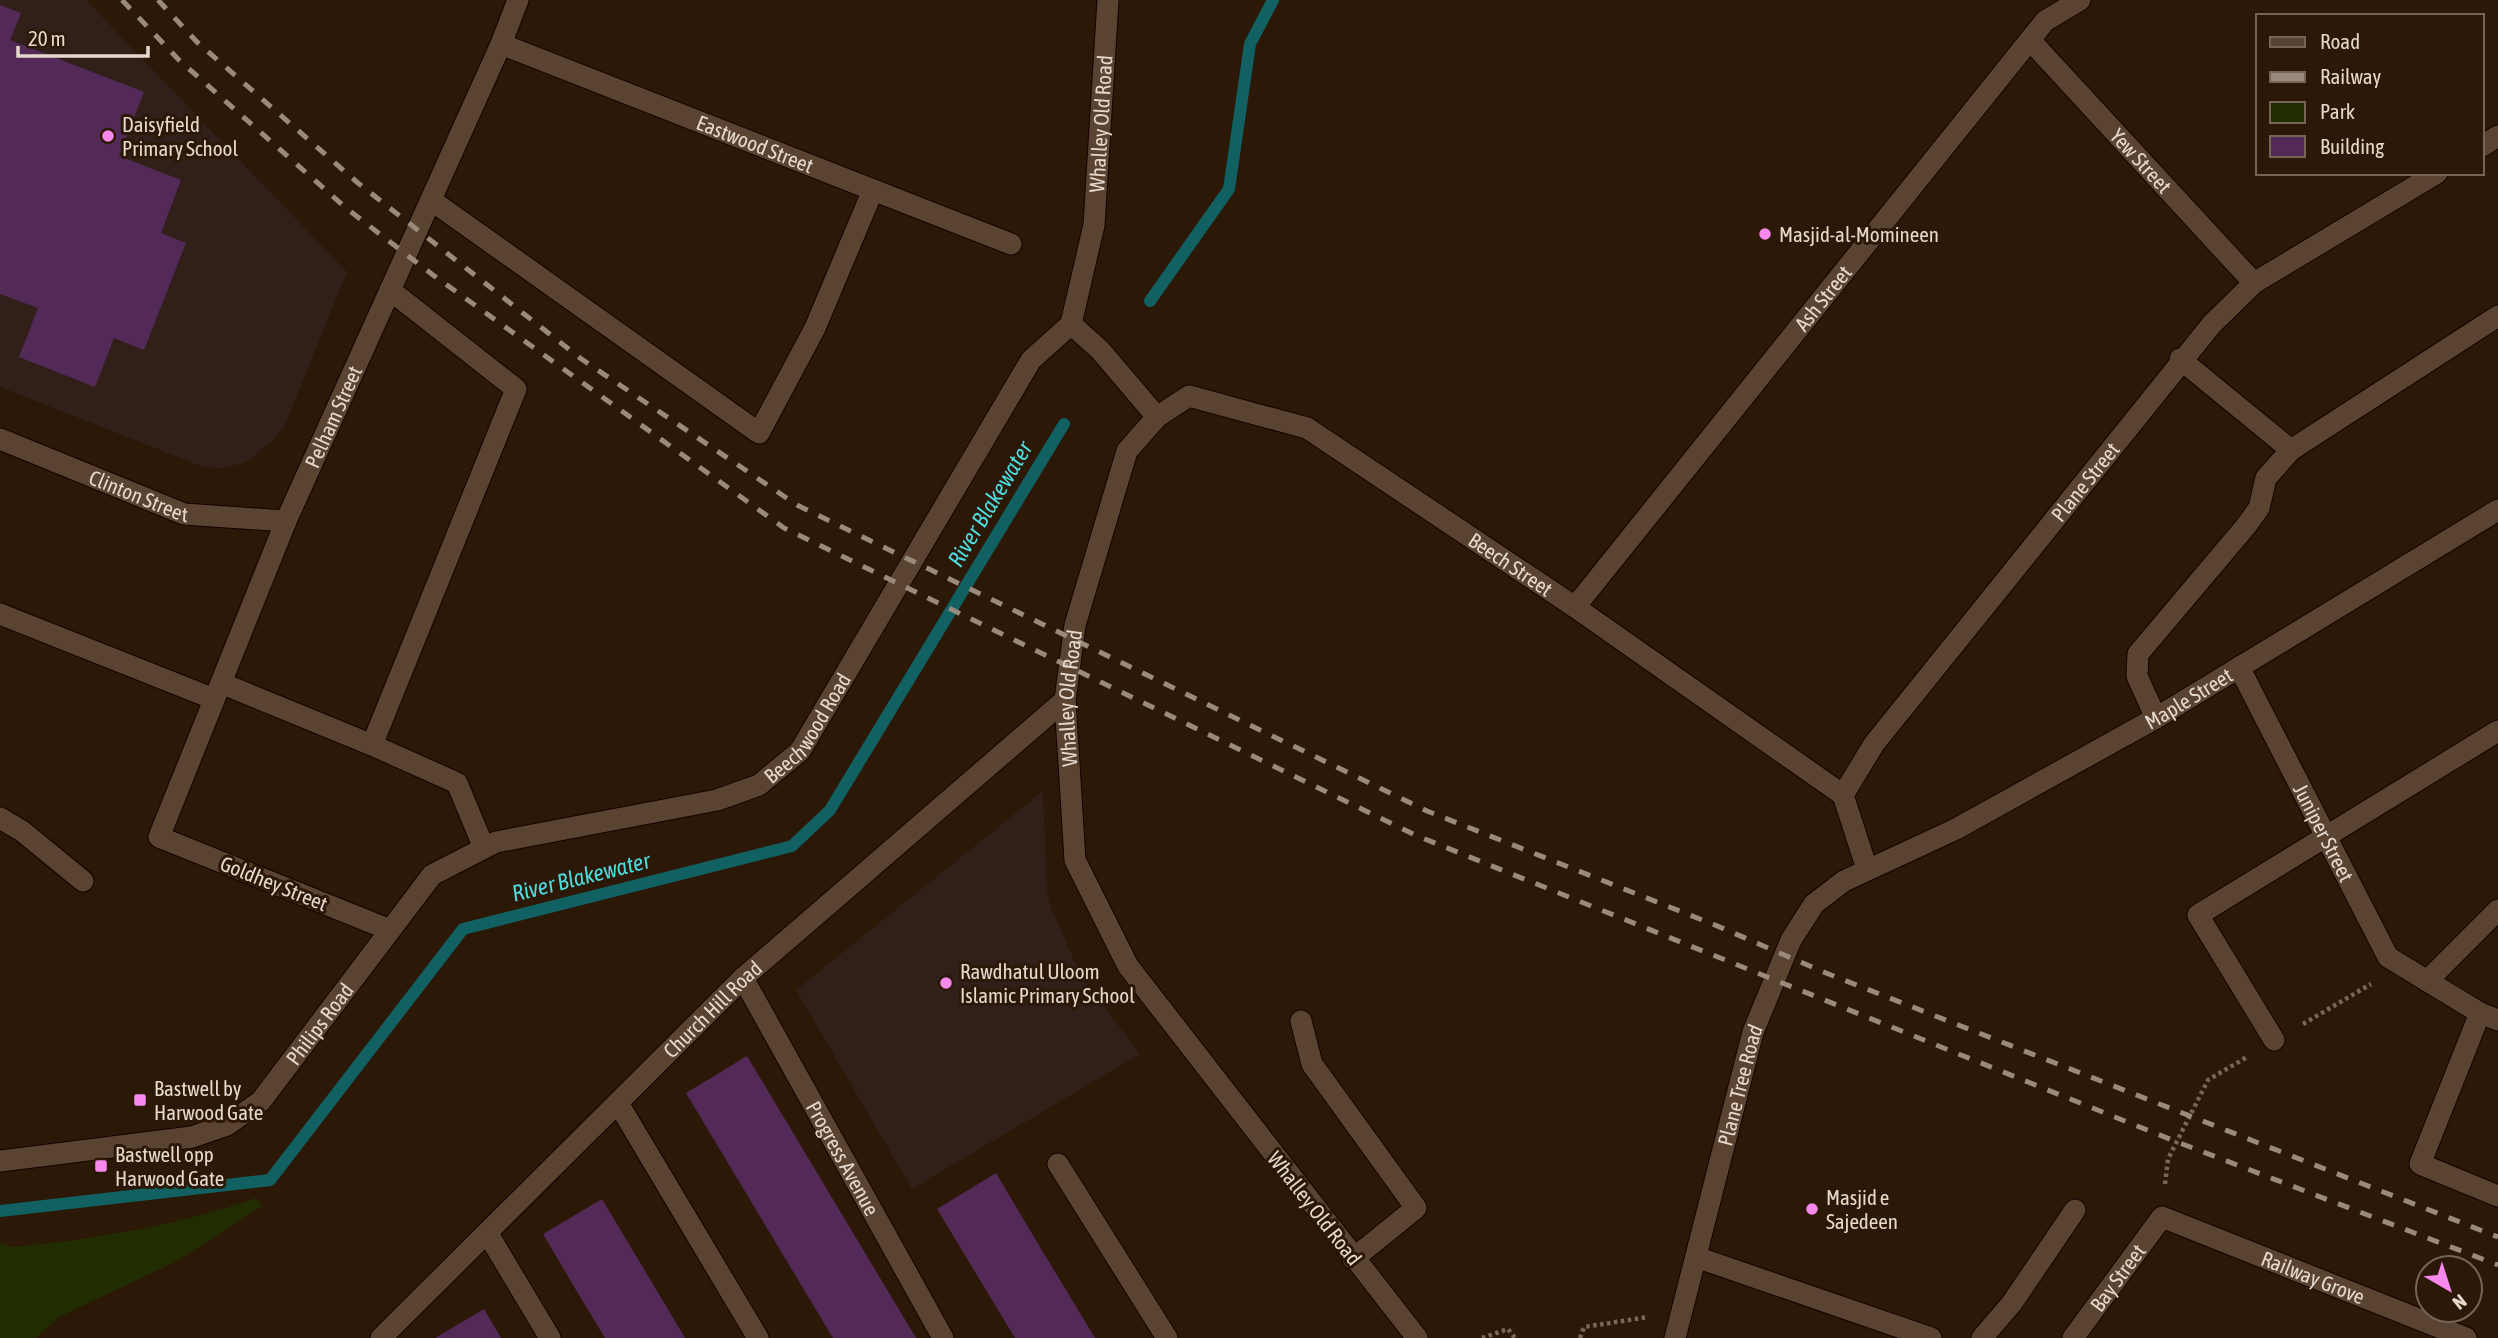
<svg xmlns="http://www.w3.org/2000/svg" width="2498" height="1338" font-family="'Asap Condensed',sans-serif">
  <rect width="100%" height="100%" fill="#2c1806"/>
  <path fill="#311f1a" d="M0,0H86L347,272L285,425L275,439L246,462L224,468L203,467L0,387Z
    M1043,791L1047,892L1051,907L1081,976L1140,1054L912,1189L796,990Z"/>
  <path fill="#212c00" d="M256,1198L262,1206L177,1261L59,1317L36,1338H0V1243L12,1247C95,1239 177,1226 256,1198Z"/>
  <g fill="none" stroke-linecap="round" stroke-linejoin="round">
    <path stroke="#116062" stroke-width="12" d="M1150,301L1229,189L1250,44L1273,0
      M0,1211L270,1180L463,929L792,846L830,810L1064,424"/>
  </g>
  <path fill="#532a57" d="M0,5L21,13L10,40L144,92L119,156L181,180L161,233L186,243L144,350L114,338L95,387L19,357L38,308L0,294Z
    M747,1056L780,1111L916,1338H833L686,1093Z
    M996,1173L1031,1232L1095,1338H1015L937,1209Z
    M602,1199L669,1311L685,1338H605L576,1290L543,1234Z
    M484,1309L501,1338H435Z"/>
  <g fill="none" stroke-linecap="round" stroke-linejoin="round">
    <g stroke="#130300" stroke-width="23">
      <g id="minor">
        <path id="s1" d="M2030,40L2254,283"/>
        <path id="s2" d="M501,44L1011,244"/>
        <path d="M2482,146L2498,136"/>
        <path d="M431,200L759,433L815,328L873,190"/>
        <path d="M390,290L516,389L372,745L457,783L484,848"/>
        <path id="s3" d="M1071,324L1094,225L1108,0"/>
        <path d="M1071,324L1100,350L1157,417"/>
        <path d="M2180,359L2291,450"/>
        <path id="s4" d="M0,439L184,514L286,521"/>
        <path id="s5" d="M1575,607L2045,21L2080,0"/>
        <path d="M0,614L214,699"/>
        <path id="s6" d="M2239,667L2388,957L2480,1013L2498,1020"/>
        <path d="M221,683L372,745"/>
        <path d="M2156,718L2137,676L2138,654L2246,526L2259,508L2266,478L2291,450L2498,316"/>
        <path d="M0,818L22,831L83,881"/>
        <path id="s7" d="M1867,869L1843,795L1874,744L2212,324L2254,283L2437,173"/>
        <path id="s8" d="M390,930L159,837L286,521L501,44L518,0"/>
        <path id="s9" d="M743,978L943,1338"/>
        <path d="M2427,981L2498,910"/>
        <path d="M2480,1013L2420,1164L2498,1196"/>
        <path d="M1301,1021L1312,1064L1416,1208L1353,1259"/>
        <path d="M2274,1040L2198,915L2498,731"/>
        <path d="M618,1103L758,1338"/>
        <path id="s10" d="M0,1161L192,1137L227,1125L261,1101L432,875L496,842L717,800L759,785L800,751L1031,360L1071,324"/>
        <path d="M1058,1164L1167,1338"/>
        <path d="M488,1234L550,1338"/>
        <path d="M1696,1257L1931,1338"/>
        <path id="s11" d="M381,1338L743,978L1065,700"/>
        <path id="s12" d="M1417,1338L1128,966L1075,860L1065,700L1075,625L1127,451L1157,417L1189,396L1307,428L1575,607L1843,795"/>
        <path id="s13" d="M1675,1338L1753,1032L1791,940L1814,904L1844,881L1956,829L2156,718L2498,510"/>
        <path d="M1982,1338L2012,1303L2075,1210"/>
        <path id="s14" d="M2073,1338L2162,1217L2466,1338"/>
      </g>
    </g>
    <path stroke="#796758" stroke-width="4.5" stroke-dasharray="3.5 3.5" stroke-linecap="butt" d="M2303,1024L2371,984
      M2165,1184L2168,1159L2208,1080L2247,1057
      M1482,1338L1508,1329L1515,1338
      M1580,1338L1584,1327L1648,1317"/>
    <use href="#minor" stroke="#5a4431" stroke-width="21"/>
    <path stroke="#9a8a7c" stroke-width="5" stroke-dasharray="12 12" stroke-linecap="butt" d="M122,0L179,60L346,208L433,275L784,528L1415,835L2172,1140L2498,1265
      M158,0L197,42L358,183L580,358L797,505L1427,811L1715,925L1826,973L2498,1237"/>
  </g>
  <g fill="#f788ec" stroke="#2c1806" stroke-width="2.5">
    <circle cx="108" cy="136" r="7"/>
    <circle cx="1765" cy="234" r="7"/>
    <circle cx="946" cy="983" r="7"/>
    <rect x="133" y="1093" width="14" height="14" rx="3.5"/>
    <rect x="94" y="1159" width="14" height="14" rx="3.5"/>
    <circle cx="1812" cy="1209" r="7"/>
  </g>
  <g text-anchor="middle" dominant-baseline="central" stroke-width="6" stroke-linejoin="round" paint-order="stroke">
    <g font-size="21" fill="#e6d8cd" stroke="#2c1806">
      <text stroke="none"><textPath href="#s3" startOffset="203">Whalley Old Road</textPath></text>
      <text stroke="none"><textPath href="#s2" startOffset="273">Eastwood Street</textPath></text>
      <text stroke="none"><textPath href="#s1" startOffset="164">Yew Street</textPath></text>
      <text stroke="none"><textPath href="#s5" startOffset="396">Ash Street</textPath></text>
      <text stroke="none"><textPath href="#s8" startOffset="704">Pelham Street</textPath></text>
      <text stroke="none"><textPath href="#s7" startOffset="474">Plane Street</textPath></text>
      <text stroke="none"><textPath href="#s4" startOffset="150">Clinton Street</textPath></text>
      <text stroke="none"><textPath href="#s12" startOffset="1458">Beech Street</textPath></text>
      <text stroke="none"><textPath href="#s12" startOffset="752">Whalley Old Road</textPath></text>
      <text stroke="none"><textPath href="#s13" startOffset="886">Maple Street</textPath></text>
      <text stroke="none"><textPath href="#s10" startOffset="973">Beechwood Road</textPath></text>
      <text stroke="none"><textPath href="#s6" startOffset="186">Juniper Street</textPath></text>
      <text transform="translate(274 883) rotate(22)">Goldhey Street</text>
      <text stroke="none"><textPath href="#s11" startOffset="467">Church Hill Road</textPath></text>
      <text stroke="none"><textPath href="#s10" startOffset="369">Philips Road</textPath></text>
      <text stroke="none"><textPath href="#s13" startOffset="261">Plane Tree Road</textPath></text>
      <text stroke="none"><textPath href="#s9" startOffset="206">Progress Avenue</textPath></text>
      <text transform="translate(1315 1208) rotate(52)">Whalley Old Road</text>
      <text stroke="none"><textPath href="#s14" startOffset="75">Bay Street</textPath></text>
      <text stroke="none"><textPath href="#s14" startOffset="313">Railway Grove</textPath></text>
    </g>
    <g font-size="21" fill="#e6d8cd" stroke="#2c1806" text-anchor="start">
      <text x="122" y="124">Daisyfield<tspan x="122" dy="24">Primary School</tspan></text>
      <text x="1779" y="234">Masjid-al-Momineen</text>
      <text x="960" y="971">Rawdhatul Uloom<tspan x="960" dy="24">Islamic Primary School</tspan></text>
      <text x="154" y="1088">Bastwell by<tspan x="154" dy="24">Harwood Gate</tspan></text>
      <text x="115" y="1154">Bastwell opp<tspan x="115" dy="24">Harwood Gate</tspan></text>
      <text x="1826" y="1197">Masjid e<tspan x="1826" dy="24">Sajedeen</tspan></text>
    </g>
    <g font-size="23" font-style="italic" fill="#4edbdf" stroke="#2c1806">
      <text transform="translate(990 504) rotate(-59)">River Blakewater</text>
      <text transform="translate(581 877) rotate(-14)">River Blakewater</text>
    </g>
  </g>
  <rect x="2256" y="14" width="228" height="161" fill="#2c1806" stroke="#766556" stroke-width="2"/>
  <rect x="2270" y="37" width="35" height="10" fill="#5a4431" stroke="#766556" stroke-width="2"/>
  <text x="2320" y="49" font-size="21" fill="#e6d8cd">Road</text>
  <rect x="2270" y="72" width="35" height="10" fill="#9a8a7c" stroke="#766556" stroke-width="2"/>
  <text x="2320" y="84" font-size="21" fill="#e6d8cd">Railway</text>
  <rect x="2270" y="102" width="35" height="21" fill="#212c00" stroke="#766556" stroke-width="2"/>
  <text x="2320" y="119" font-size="21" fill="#e6d8cd">Park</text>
  <rect x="2270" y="136" width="35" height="21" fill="#532a57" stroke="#766556" stroke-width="2"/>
  <text x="2320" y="154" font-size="21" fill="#e6d8cd">Building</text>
  <g transform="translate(2449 1289) rotate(141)"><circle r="33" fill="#2c1806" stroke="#766556" stroke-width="2"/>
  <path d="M0-5L12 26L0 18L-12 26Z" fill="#f788ec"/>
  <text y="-10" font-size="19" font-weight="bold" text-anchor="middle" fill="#e6d8cd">N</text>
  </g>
  <path d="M18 46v10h130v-10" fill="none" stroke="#e6d8cd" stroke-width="3.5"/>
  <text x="28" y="46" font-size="21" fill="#e6d8cd" stroke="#2c1806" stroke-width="5" paint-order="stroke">20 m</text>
</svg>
